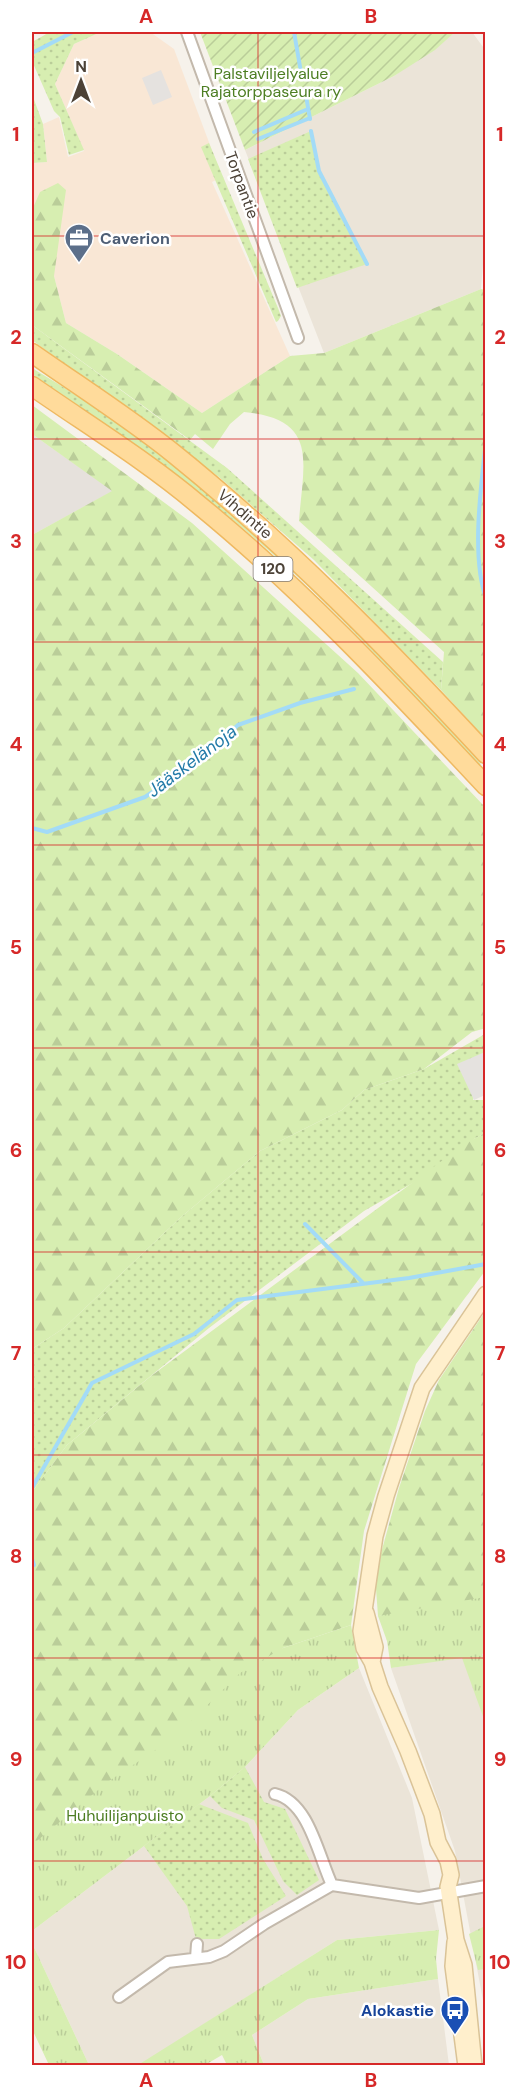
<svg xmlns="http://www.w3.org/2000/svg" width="517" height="2097" font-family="'DM Sans',sans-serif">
  <defs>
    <pattern id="grass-dots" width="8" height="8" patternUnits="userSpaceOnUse" patternTransform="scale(1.5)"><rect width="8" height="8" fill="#d7eeb1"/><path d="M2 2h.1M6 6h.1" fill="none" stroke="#bacd99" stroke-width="1.8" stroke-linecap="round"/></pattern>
    <pattern id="forest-firs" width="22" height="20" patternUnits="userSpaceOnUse" patternTransform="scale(1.5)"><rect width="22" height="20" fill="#d7eeb1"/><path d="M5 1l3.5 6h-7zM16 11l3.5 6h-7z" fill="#bacd99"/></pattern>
    <pattern id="park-tufts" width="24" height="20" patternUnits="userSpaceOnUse" patternTransform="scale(1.5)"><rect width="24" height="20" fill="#d7eeb1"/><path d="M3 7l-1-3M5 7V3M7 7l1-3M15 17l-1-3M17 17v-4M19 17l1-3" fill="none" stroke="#bacd99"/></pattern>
    <pattern id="garden-furrows" width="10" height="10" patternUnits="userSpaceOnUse" patternTransform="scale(1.5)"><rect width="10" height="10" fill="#d7eeb1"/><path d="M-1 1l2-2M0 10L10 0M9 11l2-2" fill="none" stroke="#bacd99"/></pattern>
  </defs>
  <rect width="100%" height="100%" fill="#f6f2eb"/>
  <path fill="#ebe4d8" d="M455,32H472L486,51V228L481,289L324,353L245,150L394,76Z
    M485,1653V2011L455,1851L391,1668Z
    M359,1668L412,1798L439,1930L337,1940L138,2066L89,2065L32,1943V1931L210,1796L245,1767L298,1710Z
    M438,1979L449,2065H264L252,2035L308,1999Z"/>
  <path fill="#f9e7d5" d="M101,32H150L174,49L222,177L212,182L290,356L202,413L117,354L66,323L54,276L32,210V163L47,162L43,124L59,117L68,157L84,151L55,84L74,44Z"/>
  <path fill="#e6e1dc" d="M32,434L113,491L32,535Z"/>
  <path fill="url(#grass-dots)" d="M50,32H101L74,44L55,84L84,150L69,155L60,117L54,111L32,61V42Z
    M32,94L43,124L47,162L32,163Z
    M311,131L319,171L367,264L297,288L248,159Z
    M209,143L278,308L281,316L278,321L276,322L201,147Z
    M32,325L227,468L443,662L441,690L314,560L219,477L32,340Z
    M32,368C205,470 346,617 481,764L479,766C406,688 334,605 252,536C182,476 107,425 32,374Z
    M485,1034V1053L473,1100H485V1133L474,1139L451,1161L364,1211L209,1328L67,1445L32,1492V1349L64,1328L180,1218L260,1151L342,1110L364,1090L424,1069Z
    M245,1767L264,1802L285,1809L319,1880L297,1895L283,1881L254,1820L222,1808L210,1796Z
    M199,1804L248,1823L263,1859L286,1896L219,1939H196L187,1906L144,1846Z"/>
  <path fill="url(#forest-firs)" d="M58,183L66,190L54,276L66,323L117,354L202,413L290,356L324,353L481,289L485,290V738L441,690L444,652L299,521C303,463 320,419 244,412L230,424L213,449L195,434L190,440L32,325V210L40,192Z
    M32,405L192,523L358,673L485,807L486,1028L472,1032L424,1069L364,1090L342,1110L260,1151L180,1218L64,1328L32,1349V535L112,491L32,434Z
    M485,1133V1271L416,1364L364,1531L351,1625L283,1648L262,1685L32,1856V1492L67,1445L151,1376L466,1143Z
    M485,1312V1608L378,1616L375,1575L399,1488L425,1411L439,1380Z"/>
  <path fill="url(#park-tufts)" d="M485,1597V1653L482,1654L486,1668L485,1722L462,1658L391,1668L387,1641L378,1616Z
    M351,1625L359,1668L298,1710L245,1767L210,1796L32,1931V1845L109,1781L175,1737L240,1673L283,1648Z
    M485,1926V1969L478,1970L469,1934Z
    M439,1930L436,1959L438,1979L308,1999L252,2035L264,2065H227L222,2055L205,2065H138L337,1940Z
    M32,1943L89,2065H49L32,2029Z"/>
  <path fill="url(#garden-furrows)" d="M200,32H455L435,50L394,76L245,150Z"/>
  <path fill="#e5e2df" d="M161,70L172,97L153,105L142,78Z
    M485,1052V1095L474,1100L457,1064Z"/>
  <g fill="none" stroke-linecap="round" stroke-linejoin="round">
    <path stroke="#a3dbf7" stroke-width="4" d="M294,32L302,78
      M32,53L73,32
      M305,90L310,119
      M311,131L319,171L367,264
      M254,132L308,109
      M258,139L310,118
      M486,441C481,486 471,557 486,598
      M32,828L47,832L145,797L197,762L238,725L300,703L354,689
      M305,1224L363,1283
      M32,1488L92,1383L194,1334L237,1300L409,1278L486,1264
      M32,1559L34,1565"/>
    <g stroke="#c3b9ac" stroke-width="14">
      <path id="street" d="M187,32L298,338
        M275,1794C309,1802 318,1855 332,1885
        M196,1958L197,1944
        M119,1997L168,1962L209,1957L224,1951L264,1924L332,1885L419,1898L486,1886"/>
    </g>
    <g stroke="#dac397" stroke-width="18">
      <path id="secondary" d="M366,1613L375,1647L372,1662
        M455,1942L453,1966L466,2066
        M474,2066L464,1965L456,1940L448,1887L451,1875L448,1861L438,1842L432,1814L408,1751L380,1687L372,1662L364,1648L361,1631L375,1536L386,1496L422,1388L486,1294"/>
    </g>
    <g stroke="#efb961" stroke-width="21">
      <path id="primary" d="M32,353C79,386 128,417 173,453C286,544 388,648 486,754
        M32,386C88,425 147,461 199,505C303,590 394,688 486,786"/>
    </g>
    <use href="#street" stroke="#fff" stroke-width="10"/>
    <use href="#secondary" stroke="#ffefcc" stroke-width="15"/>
    <use href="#primary" stroke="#ffdb9b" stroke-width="18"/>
  </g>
  <path fill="none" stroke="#d62828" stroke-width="1.5" stroke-opacity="0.55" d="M258,32V2066M32,236H486M32,439H486M32,642H486M32,845H486M32,1048H486M32,1252H486M32,1455H486M32,1658H486M32,1861H486"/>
  <defs>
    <g id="office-pin" transform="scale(1.5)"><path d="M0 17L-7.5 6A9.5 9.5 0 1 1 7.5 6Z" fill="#5c6f8a" stroke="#fff"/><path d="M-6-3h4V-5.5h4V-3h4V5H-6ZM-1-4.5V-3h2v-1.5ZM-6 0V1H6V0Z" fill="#fff"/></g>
    <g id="bus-pin" transform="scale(1.5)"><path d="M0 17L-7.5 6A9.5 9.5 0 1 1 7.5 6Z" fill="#1a4fb4" stroke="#fff"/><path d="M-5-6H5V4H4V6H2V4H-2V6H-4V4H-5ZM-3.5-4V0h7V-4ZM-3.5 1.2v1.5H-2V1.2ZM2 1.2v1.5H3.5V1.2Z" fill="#fff"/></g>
  </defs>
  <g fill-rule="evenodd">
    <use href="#office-pin" x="79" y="238"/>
    <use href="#bus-pin" x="455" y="2010"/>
  </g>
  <g text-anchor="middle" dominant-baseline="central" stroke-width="5" stroke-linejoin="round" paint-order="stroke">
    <rect fill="#fff" stroke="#827b73" stroke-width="1.5" x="253.5" y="557" width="39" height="24" rx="4.5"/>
    <g font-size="15" font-weight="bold" fill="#4c4237">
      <text x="273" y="569">120</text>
    </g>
    <g font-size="16" fill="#4d7e23" stroke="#fff">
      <text x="271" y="73">Palstaviljelyalue<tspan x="271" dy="18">Rajatorppaseura ry</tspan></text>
      <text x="125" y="1815">Huhuilijanpuisto</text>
    </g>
    <g font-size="16" fill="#4c4237" stroke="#fff">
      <text transform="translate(242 185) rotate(70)">Torpantie</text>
      <text transform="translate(245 514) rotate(41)">Vihdintie</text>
    </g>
    <g font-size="16" font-weight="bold" fill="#4e5e75" stroke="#fff" text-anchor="start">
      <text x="100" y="238">Caverion</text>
    </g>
    <g font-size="16" font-weight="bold" fill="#164399" stroke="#fff" text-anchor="end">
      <text x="434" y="2010">Alokastie</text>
    </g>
    <g font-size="18" font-style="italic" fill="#227aa8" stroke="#fff">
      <text transform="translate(192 761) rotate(-37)">Jääskelänoja</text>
    </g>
  </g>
  <rect width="517" height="2097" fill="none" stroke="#ffffff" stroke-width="66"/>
  <g transform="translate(81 81)" stroke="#ffffff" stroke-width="4.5" paint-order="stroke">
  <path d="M0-4.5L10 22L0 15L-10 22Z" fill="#4c4237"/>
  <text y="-9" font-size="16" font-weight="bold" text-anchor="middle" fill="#4c4237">N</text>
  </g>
  <rect x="33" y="33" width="451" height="2031" fill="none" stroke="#d62828" stroke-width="2"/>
  <g font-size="20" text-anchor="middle" font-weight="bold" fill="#d62828">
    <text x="146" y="23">A</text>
    <text x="371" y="23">B</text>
    <text x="16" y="141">1</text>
    <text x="500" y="141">1</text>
    <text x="16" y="344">2</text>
    <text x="500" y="344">2</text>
    <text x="16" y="548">3</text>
    <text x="500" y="548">3</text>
    <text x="16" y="751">4</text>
    <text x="500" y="751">4</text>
    <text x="16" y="954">5</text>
    <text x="500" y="954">5</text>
    <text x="16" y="1157">6</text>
    <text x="500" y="1157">6</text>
    <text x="16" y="1360">7</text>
    <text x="500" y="1360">7</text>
    <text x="16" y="1563">8</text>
    <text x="500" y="1563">8</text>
    <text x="16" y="1766">9</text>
    <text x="500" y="1766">9</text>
    <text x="16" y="1969">10</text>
    <text x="500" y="1969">10</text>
    <text x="146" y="2087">A</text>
    <text x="371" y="2087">B</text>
  </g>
</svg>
